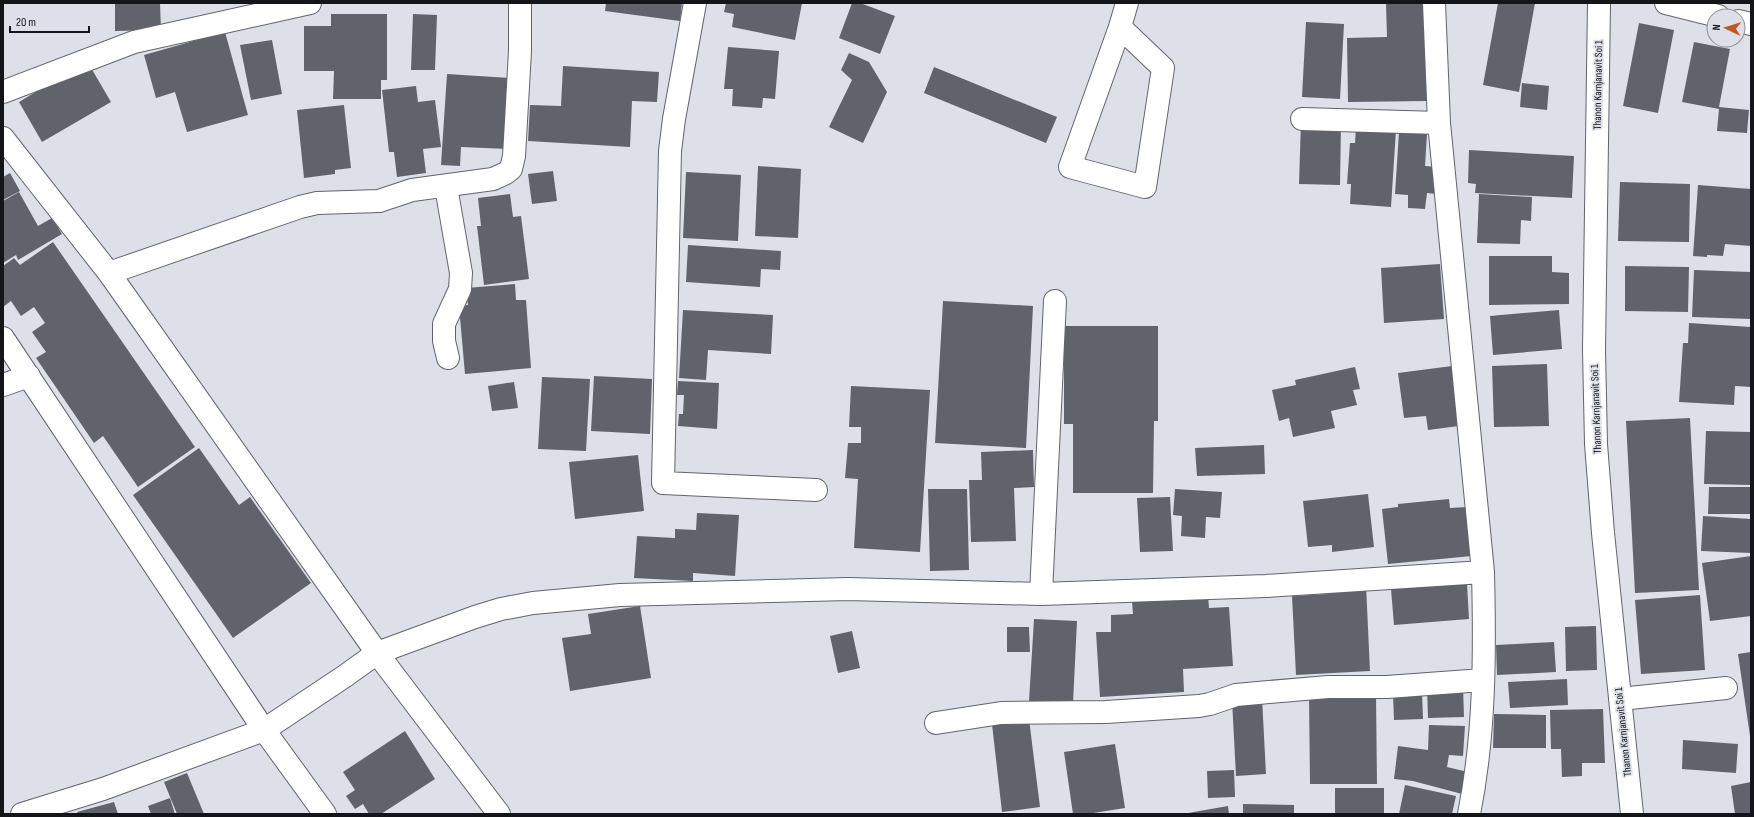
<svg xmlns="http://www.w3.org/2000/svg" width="1754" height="817" font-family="'Sofia Sans Condensed',sans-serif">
  <rect width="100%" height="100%" fill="#dde0e9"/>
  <path fill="#61636c" d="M115,3H160L161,30L115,31Z
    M606,3H682L680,21L605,11Z
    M726,3H802L795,40L732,27L734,14L724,12Z
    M852,3H860L895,16L880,54L839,38Z
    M1386,3H1426L1427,101L1348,102L1347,38L1387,37Z
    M1498,3H1535L1519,92L1483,85Z
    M331,14H387V80H381V99H333L334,71H304V26H331Z
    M413,14L437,15L435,70H411Z
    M1306,22L1344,24L1340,99L1302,97Z
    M1639,23L1674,30L1658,113L1623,106Z
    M225,32L248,115L187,132L175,92L156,98L144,55Z
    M272,40L282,94L251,100L240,45Z
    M1694,42L1730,49L1719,107L1749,110L1747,133L1717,131L1719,109L1682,102Z
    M728,47L779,51L775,99L763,98L762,108L732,106L733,89H724Z
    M849,53L869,62L887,92L863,143L829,127L852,80L841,70Z
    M87,61L111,102L42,142L19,102Z
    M563,66L659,72L657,102L632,101L630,147L528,141L530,105L561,106Z
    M934,67L1057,117L1046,143L924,93Z
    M447,74L512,78L508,149L461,147L460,166L441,165Z
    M1522,83L1549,86L1547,110L1520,107Z
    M416,86L418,102L435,100L441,147L423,149L426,173L397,177L394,152H389L382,90Z
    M344,105L351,168L335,170V174L304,178L297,110Z
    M1301,121L1341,123L1340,185L1299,184Z
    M1356,127L1396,130L1391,207L1350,204L1351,184H1347L1350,143H1355Z
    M1399,132L1427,134L1425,166L1437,167L1436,194L1427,193L1425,209L1408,208V195L1395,194Z
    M1469,150L1574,156L1572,198L1475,193L1476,184L1468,183Z
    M758,166L801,169L798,238L755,236Z
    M553,171L557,201L532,204L528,174Z
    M686,172L741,175L738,241L683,238Z
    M10,173L20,191L3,200V177Z
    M1620,182L1690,184L1689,242L1618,241Z
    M1698,185L1751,189V246L1725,244L1723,256L1707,255V257L1693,256Z
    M19,192L38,226L52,218L62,234L18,260L16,255L3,263V201Z
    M510,194L513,217L521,216L529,279L484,285L477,226H481L478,198Z
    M1479,194L1532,197L1531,221L1521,220L1520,244L1477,243Z
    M53,242L195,447L138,487L103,436L94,443L36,358L46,352L32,332L45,323L34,307L21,316L11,301L3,307V266L14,258L20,265Z
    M688,245L781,251L780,270L761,269L760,287L686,282Z
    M1489,256H1552V272L1569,273V304L1489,305Z
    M1440,264L1444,319L1384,323L1381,268Z
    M1625,266L1689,267L1688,312L1625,311Z
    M1694,270L1751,272V319L1692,317Z
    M515,284L516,300H526L531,368L465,374L459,306L468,305L466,288Z
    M943,301L1033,306L1026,448L935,443Z
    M683,310L773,315L771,354L708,350L706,380L679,378Z
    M1559,310L1562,349L1493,355L1490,316Z
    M1689,323L1751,327V387L1735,386L1734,405L1679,402L1683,343H1688Z
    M1064,326H1158V421H1154L1153,493H1073V424H1064Z
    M1547,364L1549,426L1494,427L1492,366Z
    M1452,366L1459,426L1428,430L1426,416L1404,418L1398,373Z
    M1355,367L1360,389L1353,390L1357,405L1331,411L1335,428L1293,437L1289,418L1279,421L1272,390L1296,385L1295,380Z
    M594,376L652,379L650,434L591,431Z
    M542,377L590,379L586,451L538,449Z
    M678,381L719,383L717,429L678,426L679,414H683L684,395H677Z
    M514,382L518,408L492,411L488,386Z
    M851,386L930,390L920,552L854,548L858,479L845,478L848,443H861V427H849Z
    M1690,418L1699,590L1635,593L1626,421Z
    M1706,431L1751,432V485L1704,484Z
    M1264,445L1265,474L1197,476L1195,448Z
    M199,448L239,505L250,497L311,583L233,638L133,495Z
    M1033,450L1034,487L1014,488L1016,541L971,542L969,480H982L981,452Z
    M638,455L644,511L575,519L569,462Z
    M1709,487H1751V514H1708Z
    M928,489H967L969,570L930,571Z
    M1175,489L1222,492L1220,518L1206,517L1205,538L1181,536L1182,516L1173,515Z
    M1368,494L1374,547L1332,552V545L1308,547L1303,501Z
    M1170,497L1173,551L1140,552L1137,498Z
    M1449,499L1450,508L1467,507L1472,556L1388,564L1382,509L1398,507V504Z
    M697,513L739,515L735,576L693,573V581L634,578L637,536L675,538V529L696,530Z
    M1703,516L1751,519V553L1701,551Z
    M1751,556V616L1710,621L1702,563Z
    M1467,584L1469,619L1394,625L1391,589Z
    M1366,585L1370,671L1296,675L1292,596L1328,594V587Z
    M1700,595L1705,670L1641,674L1635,600Z
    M1208,596L1209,608L1229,607L1233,666L1183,669L1184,692L1100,697L1096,632H1111V615L1133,614L1132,601Z
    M640,606L651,678L570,691L562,638L591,634L588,614Z
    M1034,619L1077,621L1073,703L1029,701Z
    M1596,626L1597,670L1566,671L1565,627Z
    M1007,627H1029L1030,652H1007Z
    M852,631L860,668L838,673L830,636Z
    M1554,642L1556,672L1497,675L1496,645Z
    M1751,652V736H1750L1738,654Z
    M1567,679L1568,705L1510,708L1508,682Z
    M1463,687L1464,717L1428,718L1427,688Z
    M1422,693L1423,719L1394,720L1393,694Z
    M1376,695L1377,784H1310L1309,696Z
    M1262,698L1266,774L1236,776L1232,700Z
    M1603,709L1605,763H1582V776L1562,777L1561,749H1551L1550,710Z
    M1494,714L1546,715V748H1493Z
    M1029,719L1040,807L1002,812L992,724Z
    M1429,725L1465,726L1463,756L1449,755L1447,767L1468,772L1462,794L1413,781L1394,779L1398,746L1428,750Z
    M405,731L435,779L381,814H369L363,804L355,809L346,796L355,790L343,772Z
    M1683,740L1738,744L1736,773L1682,769Z
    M1115,744L1125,808L1087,814H1073L1064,752Z
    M1234,770L1235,797L1208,798L1207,771Z
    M187,773L204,814H177L164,782Z
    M1751,782V814H1735L1731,786Z
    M1405,785L1456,796L1452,814H1399Z
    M1335,788H1384V814H1335Z
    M170,798L175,814H151L148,806Z
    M114,802L118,814H78L77,812Z
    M1243,804L1294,805V814H1243Z
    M1228,806L1229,814H1188V813Z"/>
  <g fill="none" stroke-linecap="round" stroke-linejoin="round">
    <g stroke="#62646d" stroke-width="24">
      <path id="minor" d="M695,3L674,119L670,151L663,483L816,490
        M1434,3L1439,123L1483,572C1485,653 1485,734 1469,814
        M1599,3L1594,350L1596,444L1603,533L1632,814
        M1120,27L1163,68L1145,187L1070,167L1120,27L1127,3
        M3,92L134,42L310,3
        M1302,119L1439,123
        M3,138L109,273L377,653L499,814
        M446,187L461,273L460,289L444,324V341L448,358
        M109,273L300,207L317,203L379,201L412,190L493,179L506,173L511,169L514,156L520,51V3
        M3,338L264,730L325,814
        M3,385L29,376
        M1041,594L1055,301
        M1620,699L1726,688
        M936,723L1001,713L1106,712L1199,706L1210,704L1236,695L1269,692L1328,687H1387L1483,680
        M22,814L103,789L264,730L345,676L377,653L475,617L501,609L533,603L620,595L848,589L1041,594L1266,586L1483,572"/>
    </g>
    <g stroke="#62646d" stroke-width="24">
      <path id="major" d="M1666,3L1718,16
        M1738,21L1751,24"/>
    </g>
    <use href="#minor" stroke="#fff" stroke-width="22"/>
    <use href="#major" stroke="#fff" stroke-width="22"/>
  </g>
  <g text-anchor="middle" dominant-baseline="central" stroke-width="3.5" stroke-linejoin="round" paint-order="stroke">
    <g font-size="11" fill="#141518" stroke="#dde0e9">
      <text transform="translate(1598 85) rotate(-89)">Thanon Karnjanavit Soi 1</text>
      <text transform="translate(1596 409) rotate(-92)">Thanon Karnjanavit Soi 1</text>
      <text transform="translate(1623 732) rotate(-96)">Thanon Karnjanavit Soi 1</text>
    </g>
  </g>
  <rect width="1754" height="817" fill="none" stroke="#141518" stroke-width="8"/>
  <g transform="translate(1726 28) rotate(274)"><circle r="19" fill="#dde0e9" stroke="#8d8f95"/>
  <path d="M0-3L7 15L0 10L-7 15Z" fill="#bf5928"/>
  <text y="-6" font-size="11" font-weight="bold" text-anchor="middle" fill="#141518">N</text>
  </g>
  <path d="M10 26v6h79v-6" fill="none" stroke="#141518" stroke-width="2"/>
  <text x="16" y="26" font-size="12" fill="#141518" stroke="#dde0e9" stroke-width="3" paint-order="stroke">20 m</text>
</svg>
